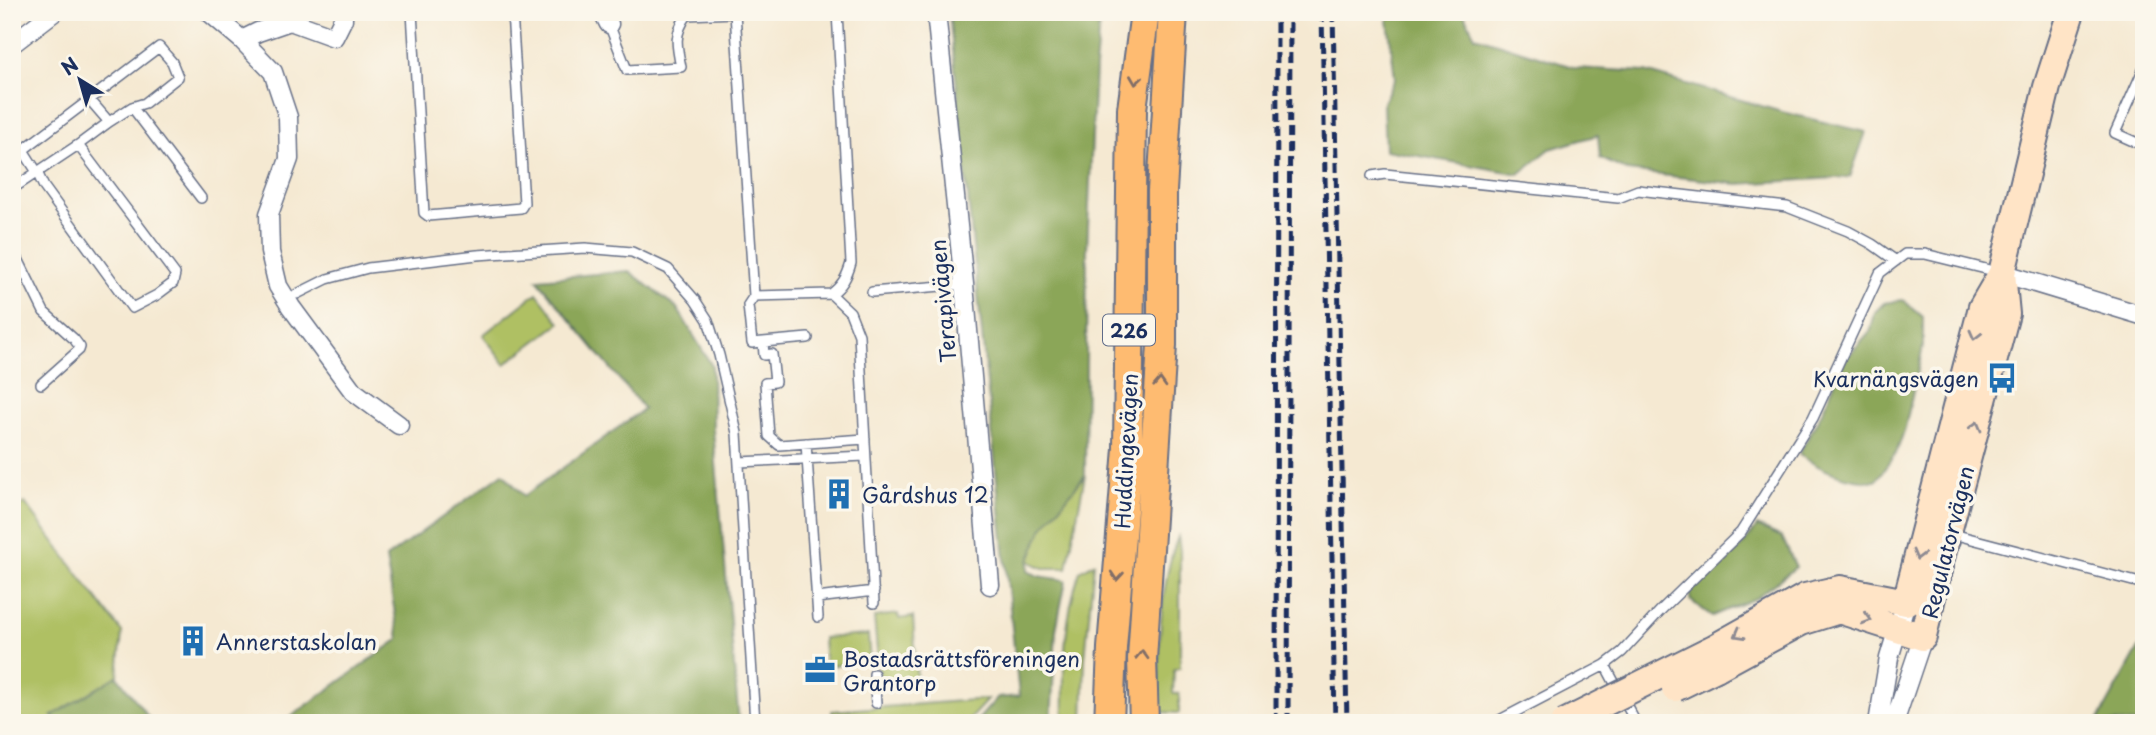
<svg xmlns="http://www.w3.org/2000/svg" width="2156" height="735" font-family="'Playpen Sans',sans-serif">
  <rect width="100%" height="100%" fill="#fbf7ec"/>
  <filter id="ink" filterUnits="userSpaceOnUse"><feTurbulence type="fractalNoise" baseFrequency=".0143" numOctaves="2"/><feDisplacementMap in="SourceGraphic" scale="14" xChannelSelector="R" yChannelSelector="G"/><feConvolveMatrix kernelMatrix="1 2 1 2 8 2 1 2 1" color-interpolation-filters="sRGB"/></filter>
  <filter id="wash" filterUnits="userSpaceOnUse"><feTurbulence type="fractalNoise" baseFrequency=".00686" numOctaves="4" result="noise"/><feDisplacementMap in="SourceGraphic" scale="28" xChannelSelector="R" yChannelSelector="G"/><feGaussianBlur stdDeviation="1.57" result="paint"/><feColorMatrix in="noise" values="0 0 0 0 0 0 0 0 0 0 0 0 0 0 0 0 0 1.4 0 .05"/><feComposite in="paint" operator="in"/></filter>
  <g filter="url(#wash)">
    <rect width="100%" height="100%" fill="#f5e9d2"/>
    <path fill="#afc063" stroke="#657860" stroke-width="2" d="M537,293L560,323L505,364L483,335Z
      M1085,475L1067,568H1043L1029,561L1043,528Z
      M25,503L122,632L118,675L54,723H12V512Z
      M1178,537L1180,551V668L1174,669L1173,693L1179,694V713L1158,712C1159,657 1158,588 1178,537Z
      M1094,563L1085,658L1083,723H1064C1063,671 1063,620 1080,571Z
      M898,614L899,619L913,617L917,681L880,684L874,617Z
      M868,635L870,663L825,666L823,638Z
      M988,699L966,723H833L832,711Z"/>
    <path fill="#8ba659" stroke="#536a5c" stroke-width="2" d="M949,12H1100L1095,68L1087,250L1085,475L1043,528L1029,561L1028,571L1038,576L1066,580L1056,630L1051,723H975L997,698L1019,696Z
      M1387,12H1463L1475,36L1576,68L1646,72L1782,112L1866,132L1850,177L1738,184L1627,171L1600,158L1598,135L1550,149L1519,174L1385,150L1383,103L1395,78Z
      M629,271L677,308L712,366L713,429L739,723H282L399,639L386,558L503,473L524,496L644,409L537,279Z
      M1903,300L1923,317V347L1905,428L1897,451L1876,481C1848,481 1822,471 1799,454L1822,412L1844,361L1871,330L1875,312L1884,303Z
      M1757,526L1782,537L1796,567L1756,598L1712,616L1690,600L1691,590C1716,571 1740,553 1757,526Z
      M2144,639V723H2097Z
      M117,676L153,723H59L52,716Z"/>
  </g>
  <g filter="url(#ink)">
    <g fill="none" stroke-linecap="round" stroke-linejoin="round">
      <g stroke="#677087" stroke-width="12">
        <path id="lane" d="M412,12L424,213L428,216L521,208L524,203L512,12
          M750,12L735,13L754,296L748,305L752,343L763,342L764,355L772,354L775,382L765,383L769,436L779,445L865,439
          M609,24L627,70L681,67C676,44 674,34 687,15L735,13
          M2144,68L2115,133L2144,146
          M132,107L201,198
          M78,145L109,122L90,100
          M1372,176L1385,174L1618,198L1638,190L1787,207L1848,231L1872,244L1896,261
          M12,189L78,145L175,274L173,283L157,295L132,308L44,187L37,172L23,150L159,47L172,62L178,77L145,103L132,107L109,122
          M12,252L17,257L44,312L74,339L80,347L79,350L41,384
          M872,292L964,284
          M297,294L327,279L368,268L477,255L585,248L632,252L668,269L695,300L708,320L719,355L737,433L755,723
          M831,294L850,312L859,335L874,603
          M754,296L831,294C842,286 847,277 851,263L837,12
          M763,342L808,338
          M806,443L818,617
          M739,462L865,456
          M1949,533L2144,584
          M817,598L874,591
          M1605,665L1636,723
          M874,674L876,703
          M1494,723L1605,665L1622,652L1660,611L1741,532L1813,418L1880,273L1905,254H1925L1998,272"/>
      </g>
      <g stroke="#677087" stroke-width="21">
        <path id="street" d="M209,12L242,40L273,72L288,117L289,159L269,214L270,252L278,286L291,307L353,391L399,425
          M603,12L609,24
          M936,12L964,284L990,585
          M242,40L258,32L290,21L334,37L343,19V12
          M12,44L54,12
          M2002,273L2144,316
          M1878,723L1889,658L1906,602
          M1894,723L1923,637"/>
      </g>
      <g stroke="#677087" stroke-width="30">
        <path id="secondary" d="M1712,649L1805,597L1840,589L1906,602L1982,307L2002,273L2047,87L2071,12
          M1716,668L1801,622L1839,610L1923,637L1940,562L2006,314L2002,273"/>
      </g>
      <g stroke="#677087" stroke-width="32">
        <path id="primary" d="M1109,723L1112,648L1128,448L1132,109L1145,12
          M1144,723L1142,659L1162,345V191L1173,12"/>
      </g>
      <use href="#lane" stroke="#fff" stroke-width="9"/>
      <use href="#street" stroke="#fff" stroke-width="18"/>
      <use href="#secondary" stroke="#ffe4c6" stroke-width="26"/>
      <use href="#primary" stroke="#febb71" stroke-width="28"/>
      <path stroke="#1b2f5e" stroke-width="5" stroke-dasharray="10 5" stroke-linecap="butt" d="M1322,12L1335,723
        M1333,12L1347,723
        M1276,723L1277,12
        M1288,723L1290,12"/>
      <g stroke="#677087" stroke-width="30" stroke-linecap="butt">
        <path id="secondary-bridge" d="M1675,688L1716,668
          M1564,723L1712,649"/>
      </g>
      <use href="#secondary-bridge" stroke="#ffe4c6" stroke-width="26"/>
    </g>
    <defs><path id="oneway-chevron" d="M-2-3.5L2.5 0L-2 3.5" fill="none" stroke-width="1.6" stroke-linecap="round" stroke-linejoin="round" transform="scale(1.75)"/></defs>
    <g stroke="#816e67">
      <use href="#oneway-chevron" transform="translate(1136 80) rotate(98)"/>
      <use href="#oneway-chevron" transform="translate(1160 383) rotate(-87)"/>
      <use href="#oneway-chevron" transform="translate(1117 576) rotate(95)"/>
      <use href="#oneway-chevron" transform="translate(1142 655) rotate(-88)"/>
    </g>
    <g stroke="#8d8a92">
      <use href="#oneway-chevron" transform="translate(1975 335) rotate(104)"/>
      <use href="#oneway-chevron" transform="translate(1976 426) rotate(-75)"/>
      <use href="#oneway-chevron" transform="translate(1918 555) rotate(105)"/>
      <use href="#oneway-chevron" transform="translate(1867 619) rotate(16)"/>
      <use href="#oneway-chevron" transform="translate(1739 634) rotate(151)"/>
    </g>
  </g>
  <defs>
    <g id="bus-bare" transform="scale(2.415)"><path d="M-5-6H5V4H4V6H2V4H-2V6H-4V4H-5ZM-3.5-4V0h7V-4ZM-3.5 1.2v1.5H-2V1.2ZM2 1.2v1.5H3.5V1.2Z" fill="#1f6fb2" stroke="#fbf7ec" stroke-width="2.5" paint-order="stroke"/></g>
    <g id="building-bare" transform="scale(2.415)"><path d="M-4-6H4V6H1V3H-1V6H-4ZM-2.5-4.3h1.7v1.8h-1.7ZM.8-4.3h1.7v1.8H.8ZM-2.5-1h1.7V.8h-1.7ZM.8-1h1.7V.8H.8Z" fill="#1f6fb2" stroke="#fbf7ec" stroke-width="2.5" paint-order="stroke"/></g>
    <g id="office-bare" transform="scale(2.415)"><path d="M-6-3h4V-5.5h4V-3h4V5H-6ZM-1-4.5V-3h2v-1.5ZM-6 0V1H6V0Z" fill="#1f6fb2" stroke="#fbf7ec" stroke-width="2.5" paint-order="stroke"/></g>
  </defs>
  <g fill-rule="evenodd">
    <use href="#bus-bare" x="2002" y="378"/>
    <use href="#building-bare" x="839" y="494"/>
    <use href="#building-bare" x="193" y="641"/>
    <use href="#office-bare" x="820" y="670"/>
  </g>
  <g text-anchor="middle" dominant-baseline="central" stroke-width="7" stroke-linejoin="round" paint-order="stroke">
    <rect fill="#fbf7ec" stroke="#5e6b89" stroke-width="2" x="1103" y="314.5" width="52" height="31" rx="5"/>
    <g font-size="19" font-weight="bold" fill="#1b2f5e">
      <text x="1129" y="330">226</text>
    </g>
    <g font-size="21" fill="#1b2f5e" stroke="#fbf7ec">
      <text transform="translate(942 301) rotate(-95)">Terapivägen</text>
      <text transform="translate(1125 451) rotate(-87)">Huddingevägen</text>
      <text transform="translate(1947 542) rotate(-76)">Regulatorvägen</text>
    </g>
    <g font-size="21" fill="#1b2f5e" stroke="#fbf7ec" text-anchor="start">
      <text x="1979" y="378" text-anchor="end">Kvarnängsvägen</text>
      <text x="862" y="494">Gårdshus 12</text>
      <text x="216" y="641">Annerstaskolan</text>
      <text x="843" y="658">Bostadsrättsföreningen<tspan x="843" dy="24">Grantorp</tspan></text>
    </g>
  </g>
  <rect width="2156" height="735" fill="none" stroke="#fbf7ec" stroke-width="42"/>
  <g transform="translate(80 80) rotate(323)" stroke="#fbf7ec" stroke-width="5" paint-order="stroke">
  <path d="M0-5L12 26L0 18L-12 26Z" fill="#1b2f5e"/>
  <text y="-10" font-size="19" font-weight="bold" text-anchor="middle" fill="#1b2f5e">N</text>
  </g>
</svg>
